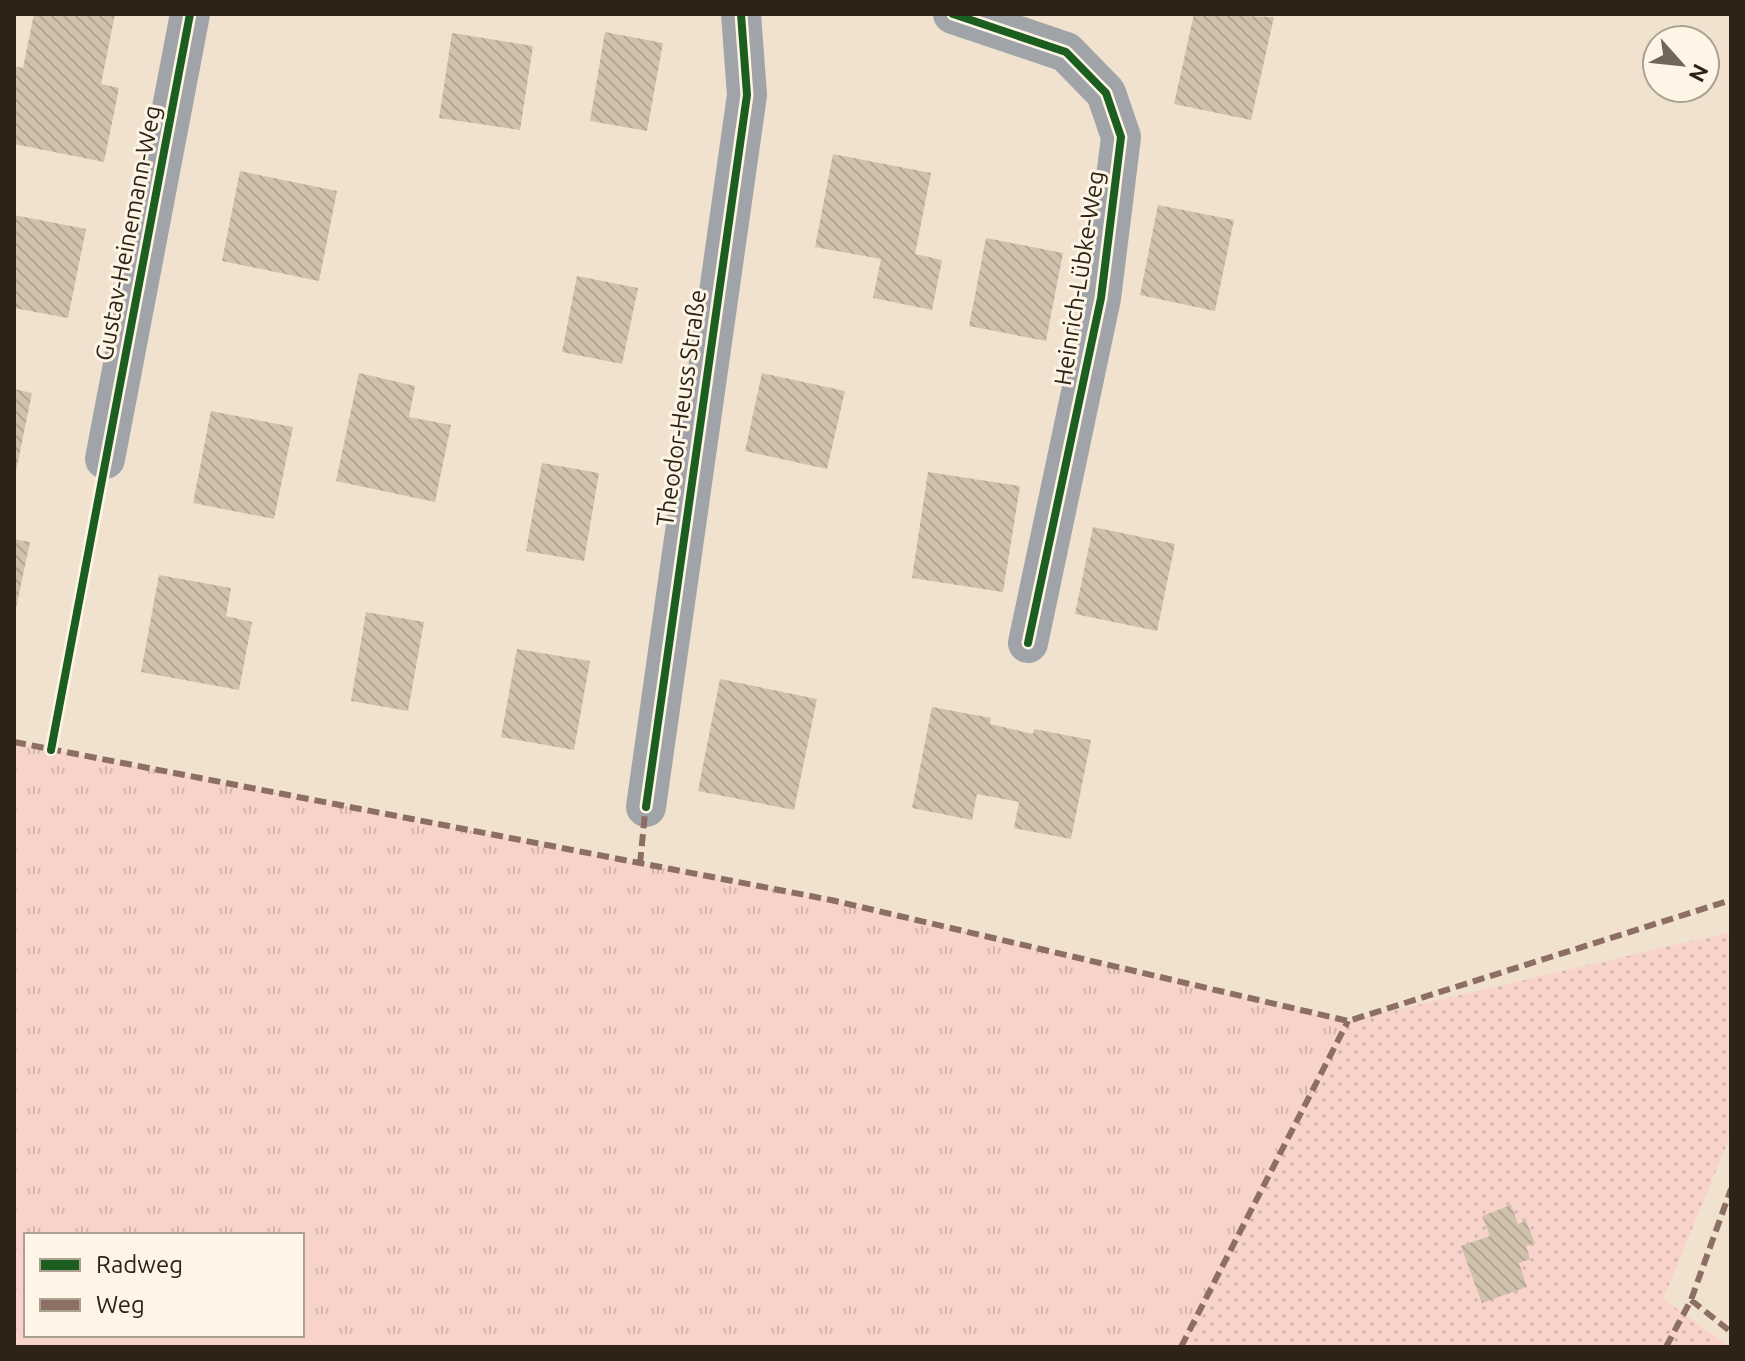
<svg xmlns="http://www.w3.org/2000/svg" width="1745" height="1361" font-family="Ubuntu,sans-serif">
  <defs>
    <pattern id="grass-tufts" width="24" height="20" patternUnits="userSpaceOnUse" patternTransform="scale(2)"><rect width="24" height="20" fill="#f7d3cb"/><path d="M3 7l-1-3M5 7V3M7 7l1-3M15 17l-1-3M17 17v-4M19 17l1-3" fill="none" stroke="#d4b5ae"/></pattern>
    <pattern id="garden-dots" width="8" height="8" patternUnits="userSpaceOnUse" patternTransform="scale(2)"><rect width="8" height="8" fill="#f7d3cb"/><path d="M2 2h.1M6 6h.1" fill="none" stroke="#d4b5ae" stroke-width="1.8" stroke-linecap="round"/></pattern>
    <pattern id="building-back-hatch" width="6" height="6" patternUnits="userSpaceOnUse" patternTransform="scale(2)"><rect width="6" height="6" fill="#d0c1ac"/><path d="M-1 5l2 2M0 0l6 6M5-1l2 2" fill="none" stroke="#b3a693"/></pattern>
  </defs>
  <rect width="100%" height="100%" fill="#f0e2cf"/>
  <path fill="url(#grass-tufts)" fill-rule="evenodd" d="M14,742L831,900L1348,1021L1181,1347H14ZM26,1235H302V1335H26Z"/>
  <path fill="url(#garden-dots)" d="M1731,932V1134L1663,1299L1730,1347H1181L1348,1021Z"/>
  <path fill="url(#building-back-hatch)" d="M34,14H115L101,84L119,88L104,162L14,144V66L23,68Z
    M1194,14L1274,17L1251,120L1174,104Z
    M605,32L663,43L647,131L590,121Z
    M452,33L533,46L520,130L439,118Z
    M833,154L931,173L915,254L942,260L932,310L873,298L881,259L815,247Z
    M240,171L337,191L319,281L222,261Z
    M1158,205L1234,220L1215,311L1140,295Z
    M14,215L86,229L68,318L14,308Z
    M986,238L1063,253L1046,341L969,326Z
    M577,276L638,288L622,364L562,352Z
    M359,373L415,386L409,417L451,425L435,502L336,481Z
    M762,373L845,391L827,469L745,451Z
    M14,389L32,393L15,476H14Z
    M211,411L293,427L274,519L193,503Z
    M542,463L599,473L584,561L526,551Z
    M928,472L1020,486L1003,592L912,578Z
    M1093,527L1175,544L1157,631L1075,614Z
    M14,539L30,542L15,613H14Z
    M159,575L231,588L226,616L252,622L239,690L141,672Z
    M366,612L424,622L408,711L351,701Z
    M517,649L590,661L574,750L501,737Z
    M720,679L817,699L794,810L698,791Z
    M932,707L991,718L990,724L1033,734L1034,729L1091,740L1071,839L1014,828L1019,802L977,794L972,820L912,808Z
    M1511,1205L1518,1224L1526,1221L1535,1243L1526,1246L1530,1259L1519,1263L1527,1287L1482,1303L1461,1246L1490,1236L1482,1216Z"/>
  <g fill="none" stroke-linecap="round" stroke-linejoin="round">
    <path stroke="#a0a4a9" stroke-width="40" d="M953,14L1066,52L1106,93L1121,137L1101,298L1028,643
      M105,459L190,14
      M646,807L747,95L741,14"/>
    <path stroke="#8d6e63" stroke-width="6" stroke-dasharray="12 6" stroke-linecap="butt" d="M14,742L831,900L1348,1021L1731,900
      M640,864L646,803
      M1691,1300L1731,1332
      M1181,1347L1348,1021
      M1666,1347L1691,1300L1731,1189"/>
    <g stroke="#fff5e7" stroke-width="13">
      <path id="cycleway" d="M953,14L1066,52L1106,93L1121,137L1101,298L1028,643
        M51,750L190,14
        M646,807L747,95L741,14"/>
    </g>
    <use href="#cycleway" stroke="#1b5e20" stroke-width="8"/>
  </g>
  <g text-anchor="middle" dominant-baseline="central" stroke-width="6" stroke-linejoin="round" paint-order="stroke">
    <g font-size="24" fill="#2d2416" stroke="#fff5e7">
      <text transform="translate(128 233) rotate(-79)">Gustav-Heinemann-Weg</text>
      <text transform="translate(1079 278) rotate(-81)">Heinrich-Lübke-Weg</text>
      <text transform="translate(681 408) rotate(-82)">Theodor-Heuss Straße</text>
    </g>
  </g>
  <rect width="1745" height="1361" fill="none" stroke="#2d2416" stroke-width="32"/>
  <rect x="24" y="1233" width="280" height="104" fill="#fff5e7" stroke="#aba193" stroke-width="2"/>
  <rect x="40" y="1259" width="40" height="12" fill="#1b5e20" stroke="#aba193" stroke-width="2"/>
  <text x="96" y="1273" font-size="24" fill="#2d2416">Radweg</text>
  <rect x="40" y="1299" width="40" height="12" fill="#8d6e63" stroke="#aba193" stroke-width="2"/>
  <text x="96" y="1313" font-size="24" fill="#2d2416">Weg</text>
  <g transform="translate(1681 64) rotate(117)"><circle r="38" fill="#fff5e7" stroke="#aba193" stroke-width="2"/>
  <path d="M0-6L14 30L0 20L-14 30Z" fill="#716657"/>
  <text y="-12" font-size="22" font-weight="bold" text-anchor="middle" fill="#2d2416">N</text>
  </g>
</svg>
